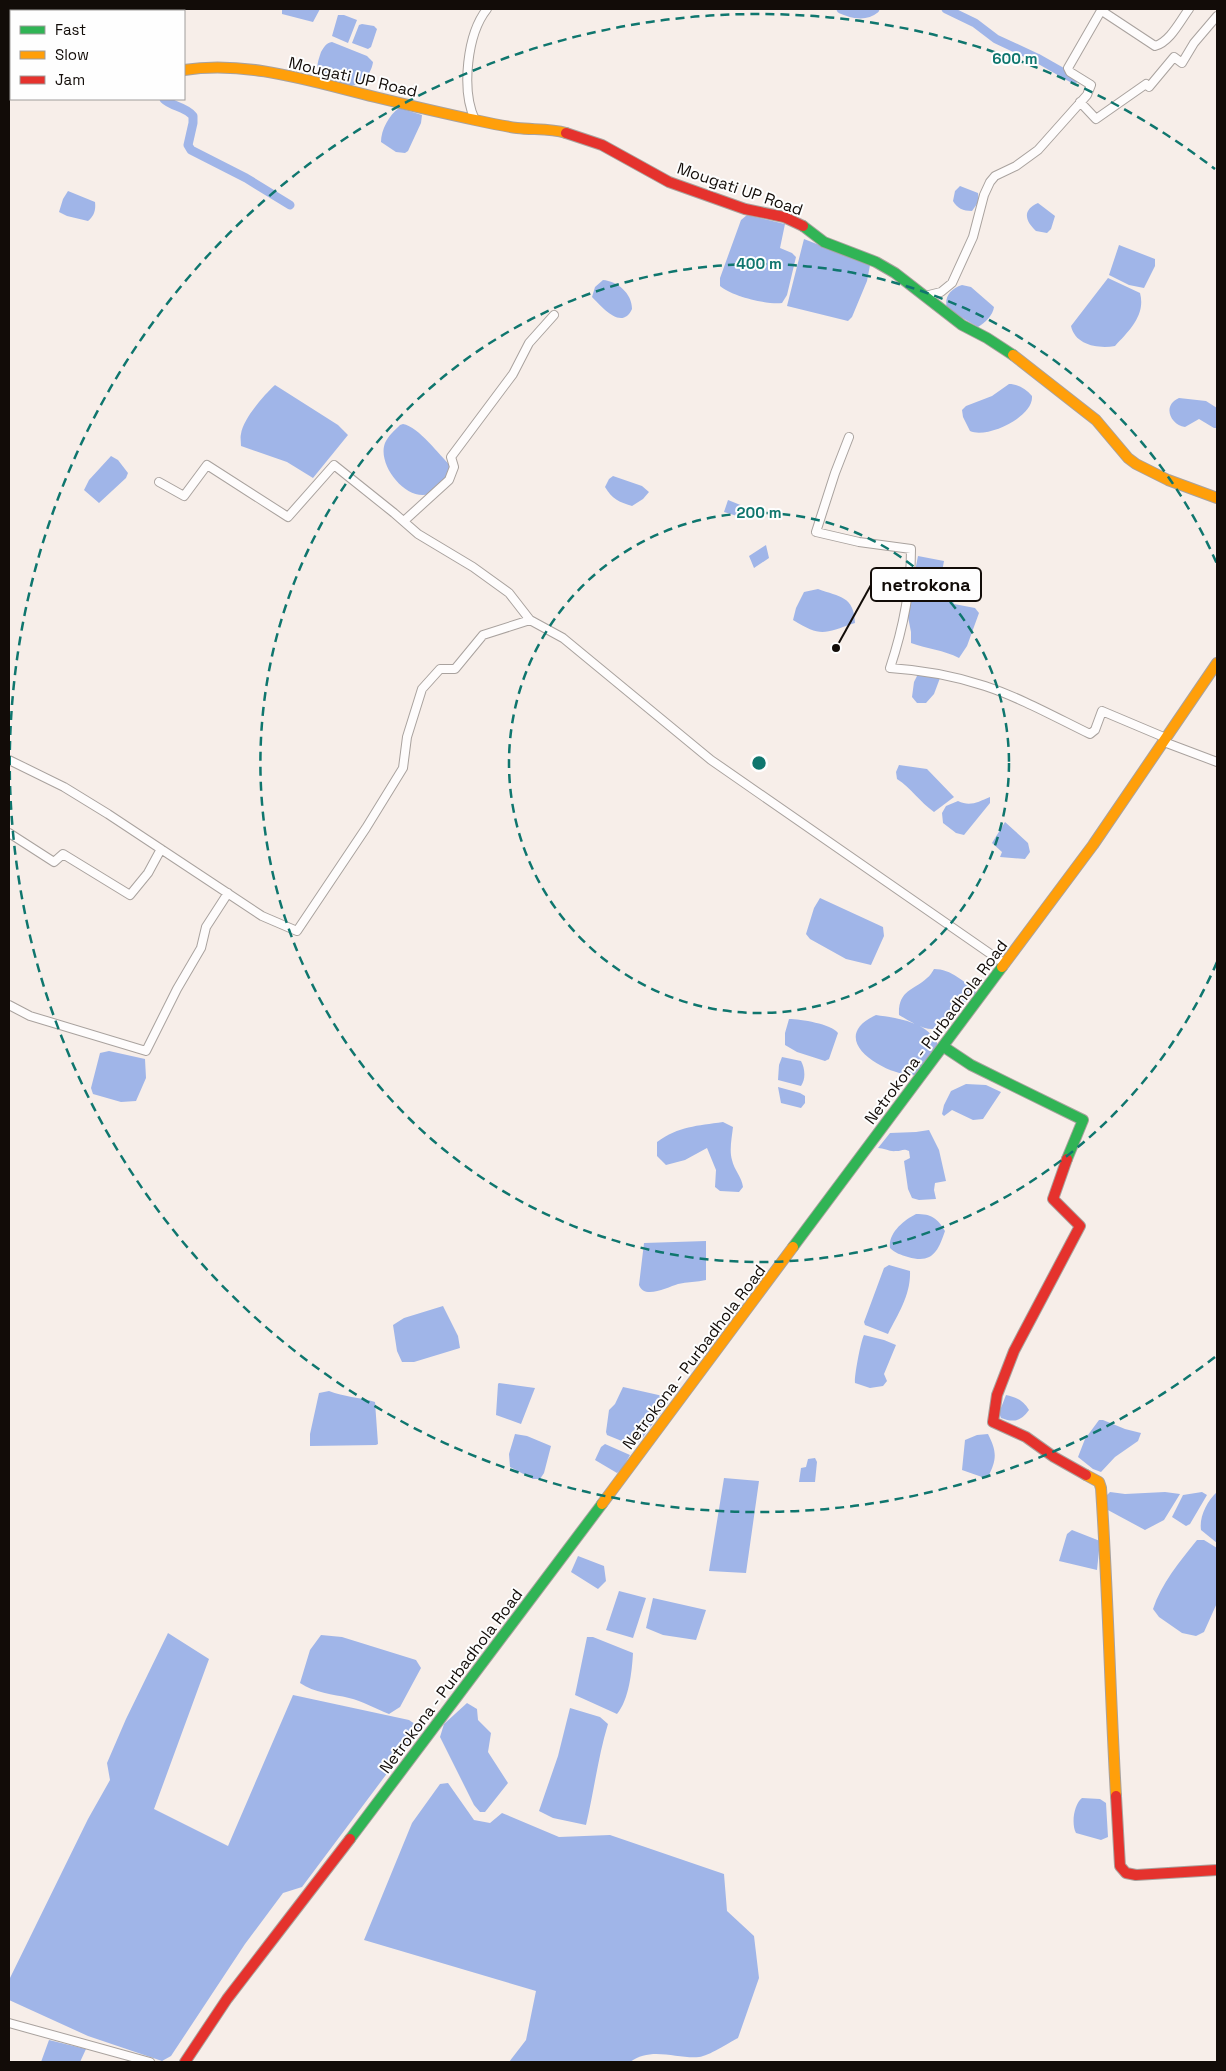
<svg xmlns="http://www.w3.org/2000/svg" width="1226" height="2071" font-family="'Space Grotesk',sans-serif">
  <rect width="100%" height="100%" fill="#f7eee9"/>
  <path fill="#a0b5e8" d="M282,9H320L313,22L282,14Z
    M338,15H344L357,20L348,43L332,36Z
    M362,24L374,26L377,29L371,47L368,49L352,43L359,25Z
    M332,42L367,56L373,62C372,71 364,84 354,85C348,86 341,83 335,81C329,79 321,78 318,72C316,66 319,58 321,52C324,47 326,43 332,42Z
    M399,108L422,115L421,123L408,151L405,153L396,152L381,142C381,130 389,115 399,108Z
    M960,186L978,193L979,201L972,211C963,211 957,208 953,201L955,191Z
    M68,191L95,202C96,210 94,216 88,221L67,216L59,212L63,199Z
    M1038,203L1055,216L1051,229L1047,233L1036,231C1025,221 1022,210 1038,203Z
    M747,215L785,224L780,248L792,253L796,257L787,295L782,303C767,305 731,296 720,286V278L741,220Z
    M804,239L870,265L867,281L852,317L848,321L787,306Z
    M1119,245L1155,259V266L1144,288L1129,285L1109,275Z
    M1108,278L1140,293C1146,315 1129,331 1115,346C1098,349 1075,345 1071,326Z
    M603,280C617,281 632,293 632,309C622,331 602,307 592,297L595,287Z
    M962,285L971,287L994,307C993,315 985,323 978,327L947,309C944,297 950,289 962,285Z
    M1009,384C1018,384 1026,389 1032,396C1034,417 987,439 970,431L963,417L962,410L966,406L992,396Z
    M275,385L338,425L348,435L313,478L287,462L241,446C241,442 240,437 241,434C243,419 264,395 275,385Z
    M1179,398L1206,401L1217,408V428H1214L1199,419L1185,427C1170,425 1162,405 1179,398Z
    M403,424C419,427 439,455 451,466C451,474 447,477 443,482C441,485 438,489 435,491C411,508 376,466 385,443C388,436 395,430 400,425Z
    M111,456L118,460L128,473L126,478L99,503L84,490L89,480Z
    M613,476L642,486L649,492L643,499L632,506C619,502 612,499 605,487L609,479Z
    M728,500L748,508L747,519L724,512Z
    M766,545L769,558L754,568L749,556Z
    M918,556L944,561L939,588L952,599L954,604L975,608L979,613L967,646L959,658C944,650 927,649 911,643V632L907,612Z
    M818,589C840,597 854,596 855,623C824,633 822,638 793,620L796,608L804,592Z
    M918,674L940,678L934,694L926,703H917L912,697L914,682Z
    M899,765L927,769L954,797L934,812C920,802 911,788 897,779L896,772Z
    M990,797V803L964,835L956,833L943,823L942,813L946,806L958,801C970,807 978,802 990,797Z
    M1005,822L1028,843L1030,852L1025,859L1000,857L1002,852L992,843Z
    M820,898L883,927L884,936L871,965L846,959L810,939L806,934L814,908Z
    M934,969C951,969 965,982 977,993C968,998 937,1030 932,1029C921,1029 908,1020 899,1015C898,990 913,991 927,978C930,976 932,972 934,969Z
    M876,1015C897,1018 929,1022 938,1045L916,1075C890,1078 822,1040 876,1015Z
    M789,1019C801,1019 831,1024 838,1033L829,1059L825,1061L797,1052L785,1045V1033Z
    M109,1051L145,1059L146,1078L136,1101L121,1102L93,1094L91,1088L100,1053Z
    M782,1057L801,1061C805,1068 806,1079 801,1086L778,1080L779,1065Z
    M966,1084L986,1085L1001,1092L983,1119L973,1120L952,1110L944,1116L942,1114L944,1105L951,1091Z
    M778,1087L800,1093L805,1096V1103L801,1108L781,1103Z
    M723,1122L733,1127C732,1137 729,1150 732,1160C734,1170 742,1177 743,1187L739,1192L720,1191L715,1187L716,1170L707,1148L685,1160L666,1165L657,1156V1142C679,1126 697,1126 723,1122Z
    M929,1130L939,1150L946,1181L935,1183L934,1190L936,1199L919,1200L912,1198L908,1189L904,1161L910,1158L909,1151C903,1148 902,1151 896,1151C890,1152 884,1148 878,1148L890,1133L916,1132Z
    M916,1214C932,1214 937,1218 945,1231C938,1252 932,1264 908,1257C901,1255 895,1253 890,1248C888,1233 904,1220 916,1214Z
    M706,1241V1280C697,1282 687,1282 678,1284C668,1287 644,1300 639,1285L644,1243Z
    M889,1265L910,1271C911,1295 898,1314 888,1334L865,1325L864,1322L884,1268Z
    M443,1306L458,1336L460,1348L414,1362H402L397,1351L393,1325L404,1318Z
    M864,1335L884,1340L896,1345L884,1374L887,1381L883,1386L870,1388L855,1383C854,1377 861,1340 864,1335Z
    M499,1383L535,1388L521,1424L496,1415L498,1384Z
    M623,1387L663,1396L670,1400L641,1440L634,1446L607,1435L606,1432L609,1410L615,1404Z
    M329,1391C344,1397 359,1397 375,1402L378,1444L376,1445L310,1446V1434L319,1393Z
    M1006,1395C1016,1397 1024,1401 1029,1410C1021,1421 1014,1423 1001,1418L999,1413Z
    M1099,1420H1103L1125,1429L1141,1433L1138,1441L1115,1457L1101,1472L1093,1469L1078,1457L1085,1439Z
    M515,1434L527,1436L551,1446L544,1473L540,1479H533L510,1467L509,1454Z
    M988,1434C997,1452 997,1459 988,1477H982L962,1470L965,1440L977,1435Z
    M605,1444L630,1455L622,1469L617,1473L595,1460L601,1447Z
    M815,1458L817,1462L815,1482H799L801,1468L806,1467L808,1459Z
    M724,1478L759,1481L746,1573L709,1571Z
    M1110,1492L1125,1494L1165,1492L1180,1494L1164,1520L1145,1530L1106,1509L1107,1495Z
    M1202,1492L1207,1495L1190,1524L1186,1526L1172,1517L1183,1495Z
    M1217,1492V1543L1201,1530C1199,1517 1207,1501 1217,1492Z
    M1072,1530L1100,1541L1097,1570L1059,1561L1067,1534Z
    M1197,1540H1204L1217,1548V1603L1204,1632L1196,1636L1182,1633L1159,1617L1153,1609C1161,1584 1180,1561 1197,1540Z
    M578,1556L604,1566L606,1581L598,1589L571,1572Z
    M619,1591L646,1598L633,1638L606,1630Z
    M653,1598L706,1610L696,1640L663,1635L646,1628Z
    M168,1633L209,1659L154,1809L228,1846L293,1695L409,1720L421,1728L302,1887L283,1893L245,1944L171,2056L162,2061L88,2036L9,2000V1980L88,1819L110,1780L107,1763L126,1719Z
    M321,1635L342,1637L416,1660L421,1668L400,1707L389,1714C376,1709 362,1701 349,1698C333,1694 314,1693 300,1683L310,1650Z
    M587,1637H593L633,1653C632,1671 629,1700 617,1714L575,1695Z
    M467,1703L477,1709L478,1720L491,1733L488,1752L508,1783L485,1812H480L474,1805L440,1737L444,1724Z
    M570,1708L600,1717L608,1724C598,1757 594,1791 586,1825L553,1818L539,1811L558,1756Z
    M448,1783L474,1820L490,1823L502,1813L559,1837L610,1835L724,1874L727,1911L754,1936L759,1978L738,2038C728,2043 709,2056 699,2057C677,2059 651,2046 630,2062H509L526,2040L536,1991L364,1940L412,1823L440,1784Z
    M1082,1798L1100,1799L1106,1803L1108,1837L1101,1840L1076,1833C1071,1824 1074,1804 1082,1798Z
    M49,2040L86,2049L80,2062H41Z"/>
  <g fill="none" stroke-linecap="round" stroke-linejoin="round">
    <path stroke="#a0b5e8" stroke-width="9" d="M92,9L94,11
      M841,9C853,14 865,17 875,9
      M946,9L975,23L996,39L1037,58L1074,79
      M164,99C172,107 185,106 193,116V123L188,145L191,150L246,178L290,205"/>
    <g stroke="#a9a29e" stroke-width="10">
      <path id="street" d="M1102,11L1155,46C1170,42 1180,21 1189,9
        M1080,102L1096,119L1146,84L1149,87L1174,57L1182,63L1194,43L1217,16
        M475,120C461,90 467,34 487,9
        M925,296L941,292L952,283L973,237L984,195L990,182L995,176L1016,166L1038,150L1087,95L1091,85L1070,72L1068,68L1102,9
        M849,437L835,473L816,532L859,542L911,549C911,590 903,629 890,668C922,670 955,676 985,686C1021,698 1055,717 1090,734L1095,730L1102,711L1166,738
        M159,482L184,496L207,465L288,517L334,465L394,513L418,534L473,567L509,593L530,620L563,638L711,760L1005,964
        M404,521L449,480L454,467L451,457L513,374L529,343L554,315
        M1164,742L1217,762
        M9,760L64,787L108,814L262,916L297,931L366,828L403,768L407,737L422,689L440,669H455L483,635L530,620
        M9,833L54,862L63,854L130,895L148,873L161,849
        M9,1005L30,1016L146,1051L177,989L201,948L206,927L228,893
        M9,2023L150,2062"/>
    </g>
    <g stroke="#a9a29e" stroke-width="12">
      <path id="fast" d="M803,226L824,242L876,262L895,273L962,325L987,338L1013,355
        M944,1047L971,1065L1083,1120L1067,1159
        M793,1247L1002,967
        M350,1839L602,1504"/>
    </g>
    <g stroke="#a9a29e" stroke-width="12">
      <path id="slow" d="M9,59H11
        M184,70C248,60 313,82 375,97C408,105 442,113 475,120C489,123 503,126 517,128C533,130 550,128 566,133
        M1013,355L1096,420L1128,458L1136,464L1168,480L1217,498
        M1002,967L1093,845L1217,663
        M1086,1475L1099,1482L1101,1488C1108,1591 1110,1693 1116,1796
        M602,1504L793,1247"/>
    </g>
    <g stroke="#a9a29e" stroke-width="12">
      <path id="jam" d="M566,133L602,145L669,182L745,209L784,217L803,226
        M1067,1159L1053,1199L1080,1226L1014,1351L997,1395L993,1422L1026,1437L1054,1457L1086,1475
        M1116,1796L1120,1866L1126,1873L1136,1875L1217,1870
        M185,2062L227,1999L350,1839"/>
    </g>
    <use href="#street" stroke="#fefcfc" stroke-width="8"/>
    <use href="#fast" stroke="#30b455" stroke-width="10"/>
    <use href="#slow" stroke="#ff9f0a" stroke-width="10"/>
    <use href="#jam" stroke="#e5322d" stroke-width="10"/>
  </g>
  <g fill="none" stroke="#0f766e" stroke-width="2.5" stroke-dasharray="9 6">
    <circle cx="759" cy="763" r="250"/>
    <path d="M1217 962A499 499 0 1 1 1217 564"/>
    <path d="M1215 1357A749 749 0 1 1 1215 169"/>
  </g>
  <g text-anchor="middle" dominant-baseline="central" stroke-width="4" stroke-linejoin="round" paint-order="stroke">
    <g font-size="16" fill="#120c08" stroke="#fefefe">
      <text transform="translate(353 77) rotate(13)">Mougati UP Road</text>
      <text transform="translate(740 189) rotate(19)">Mougati UP Road</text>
      <text transform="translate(936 1032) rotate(-53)">Netrokona - Purbadhola Road</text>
      <text transform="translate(694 1357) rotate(-53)">Netrokona - Purbadhola Road</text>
      <text transform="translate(451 1681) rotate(-53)">Netrokona - Purbadhola Road</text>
    </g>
  </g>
  <circle cx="759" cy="763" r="8" fill="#0f766e" stroke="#fefefe" stroke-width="2.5"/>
  <g font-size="15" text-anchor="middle" font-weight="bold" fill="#0f766e" stroke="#fefefe" stroke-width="4" stroke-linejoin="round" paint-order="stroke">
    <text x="1015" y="64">600 m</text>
    <text x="759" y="269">400 m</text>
    <text x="759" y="518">200 m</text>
  </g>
  <path fill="none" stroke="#120c08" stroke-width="2" d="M836 648L871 585"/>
  <circle fill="#120c08" stroke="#fefefe" stroke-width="2" cx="836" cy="648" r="5"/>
  <rect fill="#fefefe" stroke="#120c08" stroke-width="2" x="871" y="568" width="110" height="33" rx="5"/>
  <g font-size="18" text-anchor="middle" font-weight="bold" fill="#120c08">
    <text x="926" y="591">netrokona</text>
  </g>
  <rect width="1226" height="2071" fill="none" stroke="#120c08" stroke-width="20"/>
  <rect x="10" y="10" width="175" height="90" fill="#fefefe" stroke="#a09d9c"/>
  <rect x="20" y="26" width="25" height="8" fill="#30b455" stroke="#a09d9c"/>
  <text x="55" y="35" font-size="15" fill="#120c08">Fast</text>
  <rect x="20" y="51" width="25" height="8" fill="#ff9f0a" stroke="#a09d9c"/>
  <text x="55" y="60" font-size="15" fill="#120c08">Slow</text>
  <rect x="20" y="76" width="25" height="8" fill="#e5322d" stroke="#a09d9c"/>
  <text x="55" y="85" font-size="15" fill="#120c08">Jam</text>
</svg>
